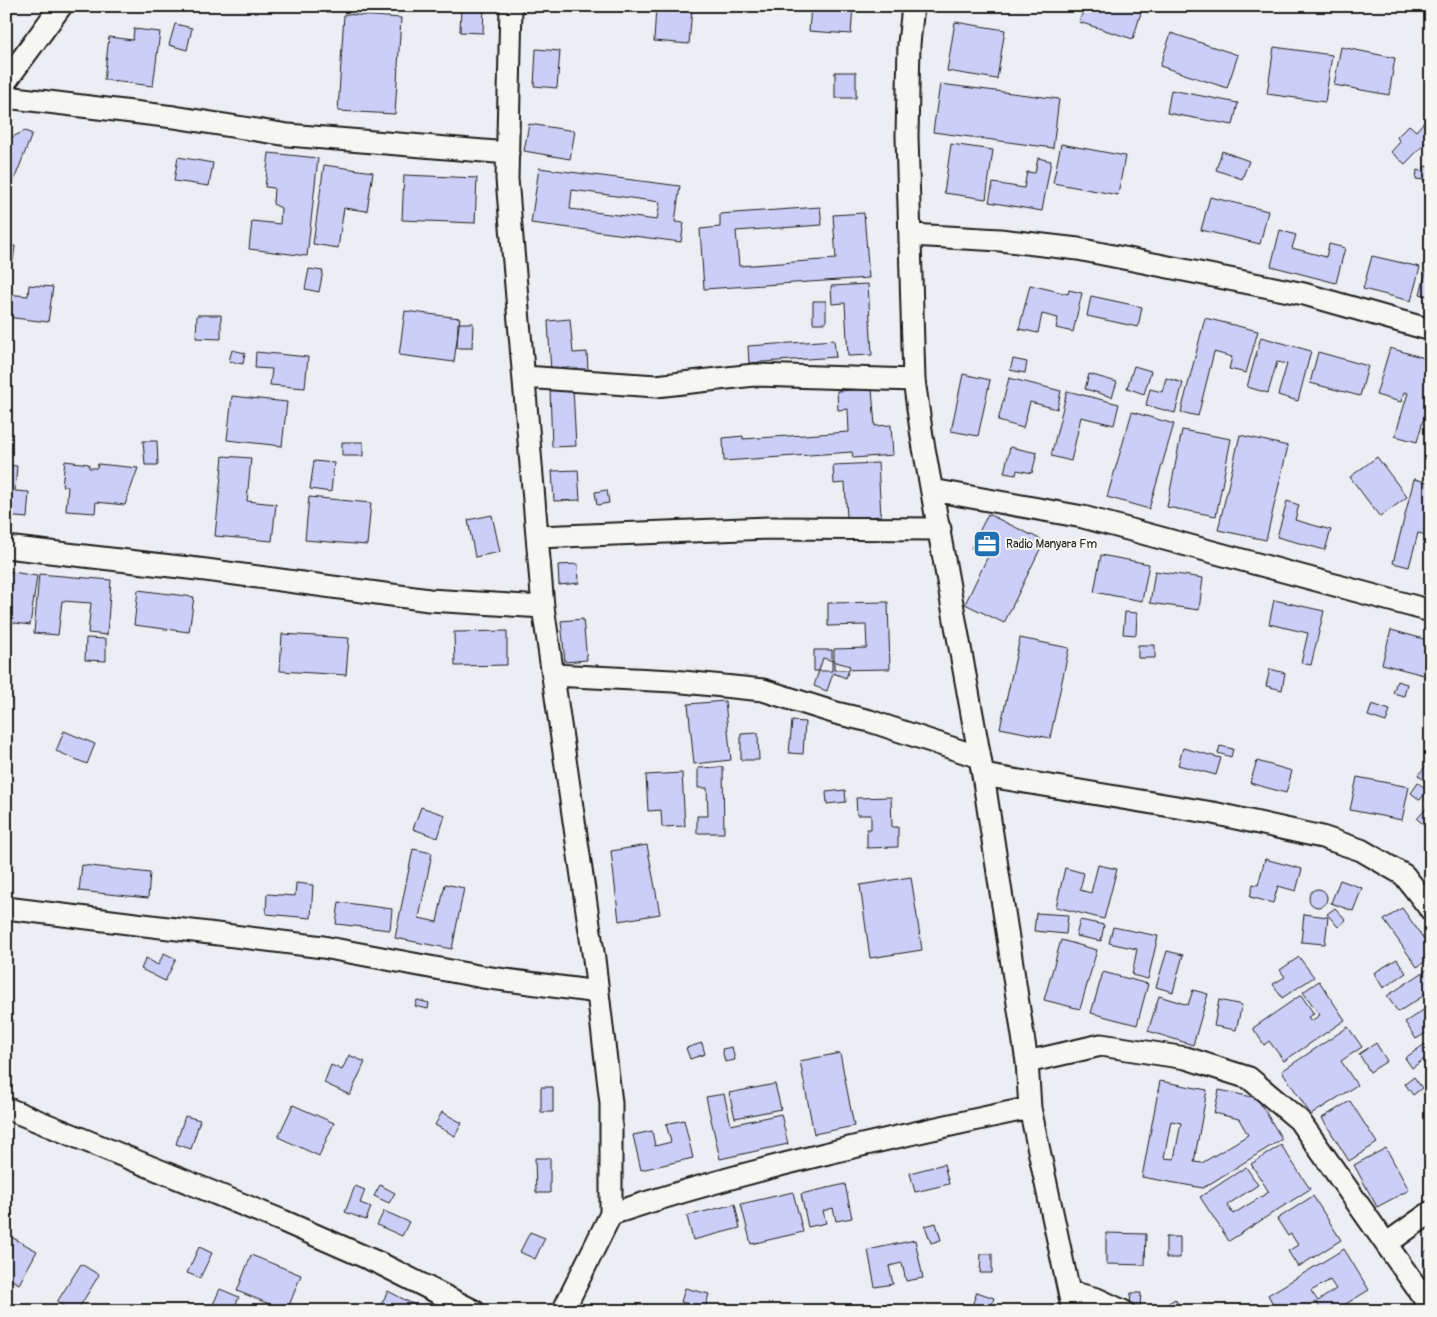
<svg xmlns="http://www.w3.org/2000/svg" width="1437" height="1317" font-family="Pangolin,sans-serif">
  <rect width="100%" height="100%" fill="#edeef3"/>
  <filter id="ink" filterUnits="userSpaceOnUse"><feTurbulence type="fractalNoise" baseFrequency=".02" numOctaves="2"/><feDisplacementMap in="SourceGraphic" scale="10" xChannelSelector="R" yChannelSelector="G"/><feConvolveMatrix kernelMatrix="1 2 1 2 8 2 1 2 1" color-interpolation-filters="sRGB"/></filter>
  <g filter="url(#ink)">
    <path fill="#cbcff7" stroke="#1c1c1c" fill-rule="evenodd" d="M461,6H484L483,33L460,32Z
      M811,6H853L851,34L809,31Z
      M1085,6H1143L1133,39L1079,22Z
      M656,7L692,9L689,44L654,41Z
      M344,14L401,18L395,114L338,111Z
      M955,22L1005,30L997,79L947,71Z
      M175,24L192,28L187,50L169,45Z
      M134,29L160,32L153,86L104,80L109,37L133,40Z
      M1171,33L1238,55L1227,88L1160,66Z
      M1274,47L1332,55L1325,102L1267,94Z
      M1341,47L1395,58L1389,95L1334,85Z
      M536,49L560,51L557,88L534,86Z
      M835,72H856V98H835Z
      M940,84L1059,99L1053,148L933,132Z
      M1171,90L1238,103L1233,125L1167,113Z
      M1424,122L1431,128V137L1405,164L1391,152L1400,142L1397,137L1409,125L1416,131Z
      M529,124L575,131L570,159L524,151Z
      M25,131L32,134L8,196L6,195V142L8,139Z
      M951,144L993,150L986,199L944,193Z
      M1061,144L1125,156L1118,195L1053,183Z
      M1222,151L1249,161L1242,179L1216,170Z
      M269,153L318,158L307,256L249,249L252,221L280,224L281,208L273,204L274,188L265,187Z
      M178,157L213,163L209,186L174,181Z
      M1038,158L1051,161L1042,211L989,202L993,183L1024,188L1027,172L1035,173Z
      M324,165L373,172L367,211L344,208L338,248L313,244Z
      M1425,166L1431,167V181L1416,179L1417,170L1424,172Z
      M539,168L680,186L675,222L684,223L681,242L531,223ZM572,190L660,202L657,220L570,209Z
      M404,175L477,178L475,223L402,220Z
      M1210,197L1268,211L1260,244L1201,230Z
      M820,207L822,225L736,231L739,266L836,259L833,215L864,213L869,278L704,289L700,229L720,227V214Z
      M1280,230L1296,235L1292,248L1326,257L1329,244L1345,248L1336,283L1271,266Z
      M6,246H15L13,261L6,260Z
      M1372,256L1420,267L1411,301L1363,289Z
      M1430,258H1431V297L1420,294Z
      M309,269L323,271L319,292L305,289Z
      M868,284L872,355L848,356L845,303L832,304L831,286Z
      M29,285L53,287L48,322L6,317V294L28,296Z
      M1030,285L1068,294L1069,290L1082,293L1073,332L1056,328L1058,318L1042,314L1038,333L1019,329Z
      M1091,296L1142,307L1138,327L1087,316Z
      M813,301H826V323H813Z
      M405,311L460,318L454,362L399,355Z
      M197,315H221V339L196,338Z
      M1205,318L1258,331L1246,373L1229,369L1232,357L1214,352L1198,416L1181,412Z
      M570,319L573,353L587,352L588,371L551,373L548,321Z
      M458,323H473L472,348H457Z
      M1261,337L1311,351L1298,401L1278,395L1287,364L1277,362L1268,393L1247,387Z
      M834,340L836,357L749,363L748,346Z
      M1390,348L1431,360V392L1417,442L1395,436L1408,393L1404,392L1401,402L1376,395Z
      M232,350L245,353L243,364L229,361Z
      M256,352L308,357L305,388L270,385L272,369L255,368Z
      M1318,352L1368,366L1360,396L1310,383Z
      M1013,359L1027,362L1025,373L1010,370Z
      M1134,366L1151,371L1144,394L1127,388Z
      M963,374L990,380L978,436L951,431Z
      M1089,374L1117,382L1112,397L1085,389Z
      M1009,378L1061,391L1057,409L1030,402L1023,428L998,421Z
      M1166,378L1183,383L1175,413L1146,405L1150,389L1162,392Z
      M573,388L576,446L552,447L550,389Z
      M872,389L875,426L891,425L893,455L853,458L852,452L724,461L723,438L743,436V439L849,432L848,409L838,410L837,391Z
      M1067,391L1119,404L1114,425L1081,417L1071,461L1051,456Z
      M232,396L287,402L282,446L227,440Z
      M1132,412L1174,424L1149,509L1107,497Z
      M1182,430L1231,439L1216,516L1167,507Z
      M1240,435L1288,446L1266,540L1218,530Z
      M143,441H157L158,465H145Z
      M342,442H363V456H342Z
      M1010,447L1037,453L1032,473L1017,470L1016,475L1004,473Z
      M223,456L251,458L247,501L276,504L272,541L215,536Z
      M1377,457L1407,497L1380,517L1350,477Z
      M65,461L89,464V468H97L98,464L138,468L125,505L96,502L95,513L66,511L68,487L62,486Z
      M314,461L334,463L331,492L310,489Z
      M878,463L881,516L847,518L845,483L834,484L833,465Z
      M6,465L17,466L15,491L29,492L27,518L6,516Z
      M578,470L580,500L554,501L552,471Z
      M1414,479L1431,483V536L1418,533L1409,567L1393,563Z
      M607,490L609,503L597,505L595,492Z
      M309,497L371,503L367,545L305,540Z
      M1287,501L1299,505L1295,520L1331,530L1325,550L1277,537Z
      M988,514L1044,541L1004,623L965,604L988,556L971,548Z
      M492,515L500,552L475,557L468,520Z
      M1101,555L1149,564L1142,601L1094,592Z
      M578,564L579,583L559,585L558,565Z
      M6,571L37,576L30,625L8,622L12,598L6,597Z
      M1155,571L1203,578L1199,610L1150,603Z
      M39,574L111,580L107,635L88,633L91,603L62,601L58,635L34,633Z
      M138,590L194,597L189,632L134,625Z
      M1274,600L1324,611L1311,665L1301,663L1308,633L1269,624Z
      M888,602L890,669L834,670V649L867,648L866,625L828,626V603Z
      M1125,612L1137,613L1136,635L1123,634Z
      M583,619L587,660L565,662L561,621Z
      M1391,630L1431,641V677L1382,664Z
      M507,631V665L455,666L454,632Z
      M282,634L349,638L346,675L280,671Z
      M86,638L106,639V661L85,660Z
      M1020,638L1069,648L1050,738L1000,728Z
      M1138,645H1155V658H1138Z
      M814,650H832V671H814Z
      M823,658L850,666L846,678L833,673L827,691L814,686Z
      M1270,669L1285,673L1282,690L1266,686Z
      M1397,681L1407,684L1404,696L1393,693Z
      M725,701L731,760L694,764L688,704Z
      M1372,704L1390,710L1386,722L1368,716Z
      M792,721L805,722L803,754L789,753Z
      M64,731L95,744L87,764L56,751Z
      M758,733L759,760H741V734Z
      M1220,746L1233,749L1231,757L1218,753Z
      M1183,748L1221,758L1216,775L1178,765Z
      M1431,760V786L1418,775Z
      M1257,761L1292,771L1286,793L1250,783Z
      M723,767L724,833H697V816H708L707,788H698V768Z
      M682,773L685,826L662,827L661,810L648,811L646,775Z
      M1357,777L1409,787L1402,820L1350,810Z
      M1418,783L1428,790L1420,800L1411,793Z
      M845,790L846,802L827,804L826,792Z
      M891,797L892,827H898V847L867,848V829H871V815H857L856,798Z
      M1431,803V830L1417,819Z
      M421,807L445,815L438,838L413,829Z
      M647,845L660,914L619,921L611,851Z
      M413,849L432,853L419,918L437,922L445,884L464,888L452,949L395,938Z
      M1265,859L1302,869L1296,891L1278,886L1273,903L1250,897L1253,884L1258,885Z
      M82,865L150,873L148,898L79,891Z
      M1098,865L1117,869L1104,919L1056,907L1065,868L1084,873L1080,890L1091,893Z
      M911,877L922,950L870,958L860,885Z
      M1340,880L1362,888L1353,911L1331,903Z
      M296,883L313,885L311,918L266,914L267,894L295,896Z
      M1309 898a9 9 0 1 1 18 0a9 9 0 1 1-18 0Z
      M339,902L392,909L390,930L336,924Z
      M1335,908L1346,920L1338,927L1327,914Z
      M1402,908L1431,949V958L1417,967L1384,920Z
      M1036,913L1068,915L1066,934L1034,931Z
      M1304,914L1328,917L1325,944L1301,942Z
      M1080,920L1104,925L1101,941L1076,936Z
      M1113,927L1158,936L1148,979L1132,975L1137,949L1109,943Z
      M1061,940L1097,950L1080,1009L1044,1000Z
      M1167,951L1183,955L1173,992L1156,987Z
      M164,953L176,959L165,981L141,969L146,958L158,965Z
      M1299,957L1314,977L1282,998L1273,984L1285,977L1280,970Z
      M1397,959L1406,973L1383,988L1374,973Z
      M1431,967V991L1398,1012L1387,996Z
      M1103,972L1148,984L1137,1025L1091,1013Z
      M1319,981L1345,1020L1284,1061L1269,1041L1264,1045L1253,1028L1301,995L1314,1014L1308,1017L1311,1021L1320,1015L1303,992Z
      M1193,990L1208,994L1193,1045L1148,1031L1159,996L1188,1005Z
      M417,1000L429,1003L428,1009L415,1006Z
      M1219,1000L1242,1005L1236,1030L1214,1026Z
      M1431,1005V1030L1416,1039L1405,1022Z
      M1348,1027L1362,1047L1341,1061L1357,1085L1311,1115L1282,1071Z
      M702,1043L705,1054L690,1059L686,1048Z
      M1376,1043L1387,1061L1370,1072L1359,1054Z
      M1425,1044L1431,1054L1412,1068L1405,1058Z
      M732,1047L735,1060L725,1062L722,1049Z
      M840,1053L854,1126L814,1134L800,1061Z
      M349,1055L365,1062L350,1095L324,1083L331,1065L342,1070Z
      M1414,1077L1422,1088L1413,1095L1405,1084Z
      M1160,1081L1207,1090L1194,1162L1202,1163L1248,1135L1239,1119L1214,1113L1219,1090L1257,1098L1282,1139L1203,1188L1142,1177ZM1171,1121L1181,1123L1174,1159L1164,1158Z
      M775,1084L781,1109L735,1118L729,1093Z
      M541,1087H553V1112H541Z
      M724,1094L731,1125L781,1114L788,1144L720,1159L706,1097Z
      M1350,1101L1377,1143L1349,1161L1322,1118Z
      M293,1105L334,1123L319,1156L278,1137Z
      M442,1112L462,1123L455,1136L435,1125Z
      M185,1116L200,1120L191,1149L176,1144Z
      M684,1120L693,1158L641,1170L633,1135L652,1131L655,1146L671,1142L666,1124Z
      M1281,1145L1310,1189L1229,1241L1200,1197L1246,1167L1258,1185L1227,1205L1233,1214L1269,1192L1251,1164Z
      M1386,1148L1409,1190L1377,1207L1354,1165Z
      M535,1158H550V1193H536Z
      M944,1164L949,1184L915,1192L910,1173Z
      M845,1184L852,1218L836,1221L833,1208L823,1211L826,1223L808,1227L801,1194Z
      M380,1185L395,1193L389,1203L374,1196Z
      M355,1186L365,1190L360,1203L371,1207L366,1220L345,1212Z
      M793,1192L803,1232L751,1244L741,1204Z
      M1313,1196L1341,1240L1298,1267L1288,1251L1298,1245L1291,1234L1288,1236L1277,1219Z
      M735,1204L740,1228L693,1240L687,1216Z
      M384,1211L409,1222L402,1236L377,1225Z
      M936,1223L941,1240L931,1243L925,1226Z
      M530,1232L545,1238L535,1259L520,1252Z
      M1106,1233L1146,1234L1145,1265L1106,1264Z
      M6,1234L37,1251L19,1284L6,1277Z
      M1166,1237H1180V1258H1166Z
      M915,1240L923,1278L906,1281L902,1263L889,1266L893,1284L875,1287L868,1250Z
      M199,1247L212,1253L200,1278L187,1273Z
      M1431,1248V1273L1424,1263L1425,1252Z
      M1344,1249L1369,1290L1334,1311H1322L1316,1302L1301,1311H1277L1268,1295ZM1330,1280L1336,1289L1318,1301L1311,1291Z
      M981,1254H992V1273H980Z
      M251,1255L301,1275L287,1311L237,1291Z
      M81,1264L99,1275L77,1311H71L57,1302Z
      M685,1288L709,1294L705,1308L681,1302Z
      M220,1289L239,1297L233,1311H210Z
      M388,1291L426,1311H378Z
      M977,1292L994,1298L990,1311H970Z
      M1131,1293H1141L1140,1306H1130Z
      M1175,1299L1183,1311H1169L1167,1304Z"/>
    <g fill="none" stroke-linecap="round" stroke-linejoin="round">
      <g stroke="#1c1c1c" stroke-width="25">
        <path id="street" d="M511,6L507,179L543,607L594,959L611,1103V1214L563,1311
          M913,6L909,44L907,136L914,380L922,437L983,775L1027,1062L1030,1108L1073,1311
          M6,81L61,6
          M6,97L174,117L288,135L508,153
          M911,235L1000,240L1078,249L1304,294L1431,330
          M524,377L656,386L754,375L914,380
          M932,490L1083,517L1431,611
          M537,537L769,528L940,529
          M6,547L206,570L429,600L543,607
          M553,675L673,681L763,690L836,713L870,721L979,757
          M983,775L1213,813L1322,837L1361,850L1404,875L1431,910
          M6,908L323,947L483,977L598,992
          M1027,1062L1101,1045L1186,1058L1249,1078L1299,1120L1431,1308
          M6,1108L283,1221L381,1264L474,1311
          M611,1214C748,1169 888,1138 1030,1108
          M1386,1244L1431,1212
          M1070,1292L1097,1299L1123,1311"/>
      </g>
      <use href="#street" stroke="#f6f6f2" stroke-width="21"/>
    </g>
  </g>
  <defs>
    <g id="office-square" transform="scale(1.4375)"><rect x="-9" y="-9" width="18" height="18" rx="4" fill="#1f6fb2" stroke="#f6f6f2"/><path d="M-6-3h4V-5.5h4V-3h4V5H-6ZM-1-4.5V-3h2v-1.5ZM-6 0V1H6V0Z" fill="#fff"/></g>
  </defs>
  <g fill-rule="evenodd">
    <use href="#office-square" x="987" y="544"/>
  </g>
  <g text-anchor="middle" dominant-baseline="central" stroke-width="4" stroke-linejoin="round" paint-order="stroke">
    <g font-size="12" fill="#1c1c1c" stroke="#f6f6f2" text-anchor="start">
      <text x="1006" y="544">Radio Manyara Fm</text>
    </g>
  </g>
  <rect width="1437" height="1317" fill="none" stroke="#f6f6f2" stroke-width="25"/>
  <rect x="12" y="12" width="1412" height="1292" fill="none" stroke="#1c1c1c" stroke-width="2" filter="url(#ink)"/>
</svg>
